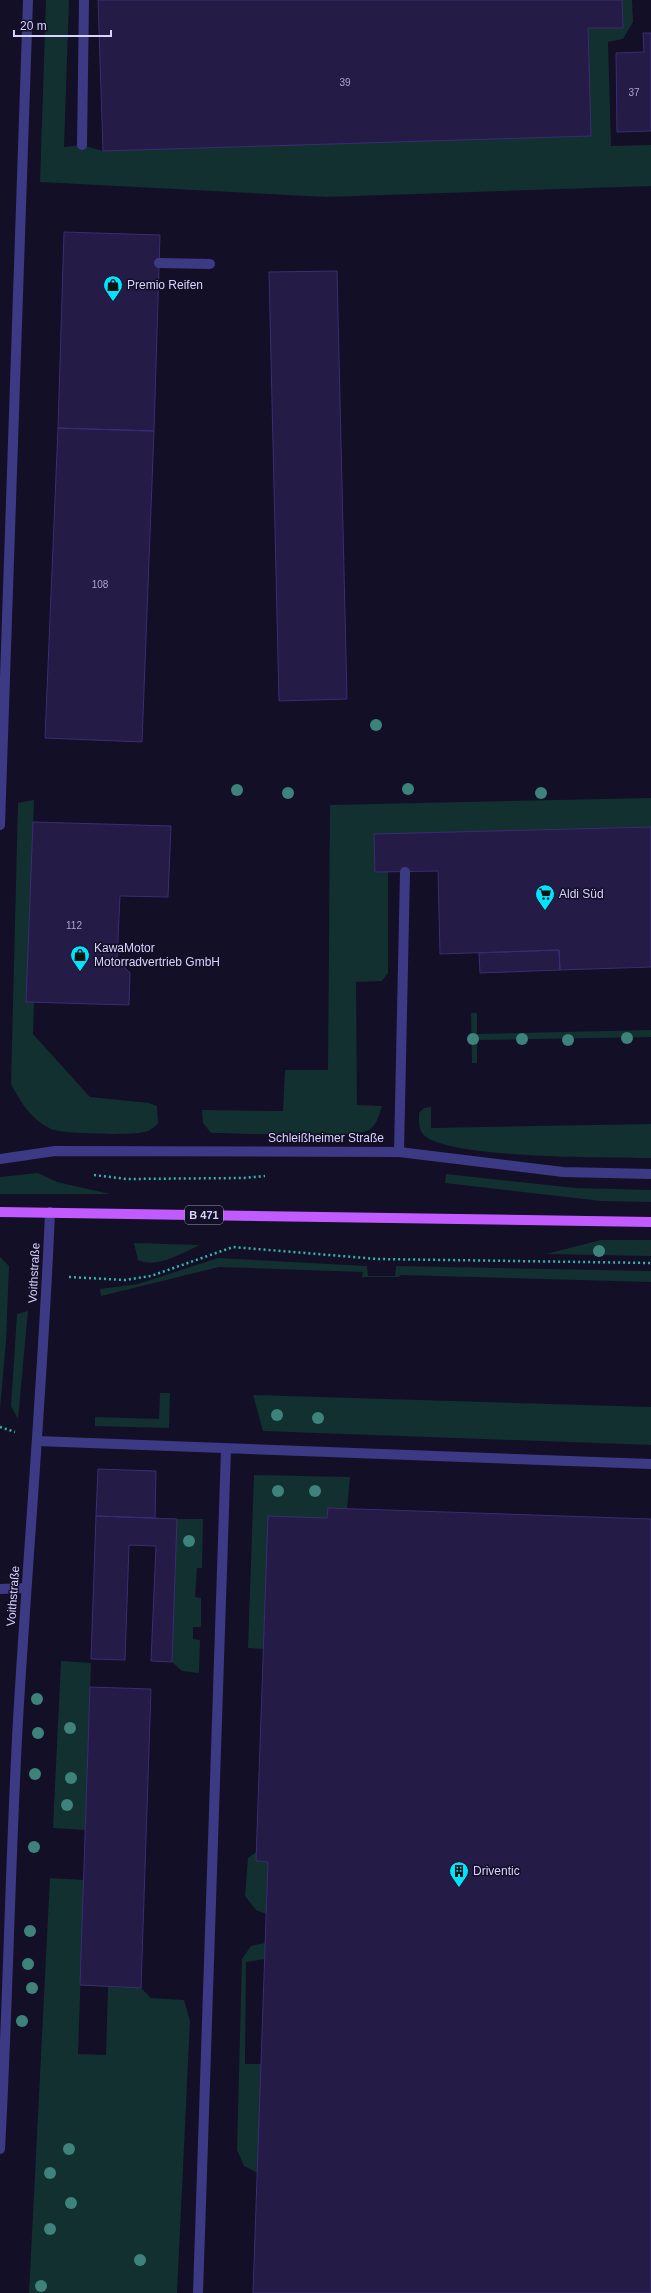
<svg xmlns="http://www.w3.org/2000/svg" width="651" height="2293" font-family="Helvetica,sans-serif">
  <rect width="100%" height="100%" fill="#130f26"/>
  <path fill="#12302f" d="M46,0H69L64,147L82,145L103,151L591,136L588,28H623L622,0H632L633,22L623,39L608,42L611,146L651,145V186L326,197L40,182Z
    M651,798V827L374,834L375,872H388V973L382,981L356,982L357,1105L382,1106C379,1115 377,1125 369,1130C355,1139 236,1133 211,1133L203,1123L202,1110L283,1111L285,1070H328L330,805Z
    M34,800L26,1002H34L33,1034L90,1097L149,1103L157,1106L158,1124C155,1126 151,1130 148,1131C139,1136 61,1134 51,1129C31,1119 21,1103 11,1084L18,803Z
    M471,1013H477V1034L651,1030V1037L477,1040V1063H472Z
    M431,1107V1128L651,1124V1158C608,1157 453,1159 425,1136C418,1130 419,1121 419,1113L424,1108Z
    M38,1173L57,1182L110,1194H0V1177Z
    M446,1174L576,1188L651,1190V1202L601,1201L445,1183Z
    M601,1240H651V1256L546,1254Z
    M134,1243L200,1245C182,1253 157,1269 138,1260Z
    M0,1257L9,1266L6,1341L0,1409Z
    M218,1258L367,1266L368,1276H395L396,1266L651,1271V1282L400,1275L399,1277H362L363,1272L219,1267L101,1296L100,1289L138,1284Z
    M28,1311L18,1419L11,1406L17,1314Z
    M160,1393H170L169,1428L95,1426V1417L159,1419Z
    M253,1395L651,1407V1445L263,1431Z
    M254,1475L350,1477L347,1509L328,1508L327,1518L263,1649L248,1648Z
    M177,1519H203L202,1568H197L195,1597L201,1598V1627H193V1639L200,1640L199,1673L182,1671L172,1662Z
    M61,1661L91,1663L85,1830L53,1828Z
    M256,1852V1861L268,1862L266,1914L256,1910L245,1896L248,1858Z
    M50,1878L84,1880L78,2054L106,2055L108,1987L141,1988L151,1998L184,2000L190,2021L177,2293H29Z
    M265,1943V1959L246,1962L245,2064H261L258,2173L244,2166L237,2150L242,1959L251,1946Z"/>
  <path fill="#241b47" stroke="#3b2d73" d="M98,0H622L623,28H588L591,136L103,151Z
    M643,33H651V131L617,132L616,53L644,52Z
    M64,232L160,235L154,431L58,428Z
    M337,271L347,699L279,701L269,272Z
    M58,428L154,431L142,742L45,738Z
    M33,822L171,826L168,897L120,896L117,960L130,973L129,1005L26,1002Z
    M651,827V967L560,970L559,950L440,954L438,871L375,872L374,834Z
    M559,950L560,970L480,973L479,953Z
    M98,1469L156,1471L155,1518L96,1516Z
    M328,1508L651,1519V2293H253L268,1862L256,1861L268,1516L327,1518Z
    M96,1516L177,1519L172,1662L151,1661L156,1546L129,1545L125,1660L91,1659Z
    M90,1687L151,1689L141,1988L80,1985Z"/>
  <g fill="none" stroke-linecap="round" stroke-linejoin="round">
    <path stroke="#2fb8b0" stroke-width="2.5" stroke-dasharray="2 3" stroke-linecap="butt" d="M94,1175L126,1179L244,1178L265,1176
      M69,1277L125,1280L151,1276L233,1247L377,1259L651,1263
      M0,1427L15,1432"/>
    <path stroke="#3d3a85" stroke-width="10" d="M82,145L84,0
      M159,263L210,264
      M399,1152L405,872
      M37,1441L651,1464
      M198,2293L226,1449"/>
    <path stroke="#3d3a85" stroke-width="10" d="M0,825L28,0
      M0,1159L55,1151L399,1152L563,1172L651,1174
      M0,1589L26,1588
      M0,2149C8,2006 10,1863 18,1720C28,1551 43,1382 50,1212"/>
    <path stroke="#c25bff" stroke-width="10" d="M0,1212L651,1222"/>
  </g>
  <g fill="#3d827b">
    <circle cx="376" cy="725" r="6"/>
    <circle cx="408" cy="789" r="6"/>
    <circle cx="237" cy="790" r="6"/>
    <circle cx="288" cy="793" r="6"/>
    <circle cx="541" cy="793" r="6"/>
    <circle cx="627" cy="1038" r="6"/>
    <circle cx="473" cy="1039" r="6"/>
    <circle cx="522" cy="1039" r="6"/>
    <circle cx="568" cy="1040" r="6"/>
    <circle cx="599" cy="1251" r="6"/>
    <circle cx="277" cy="1415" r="6"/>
    <circle cx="318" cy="1418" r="6"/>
    <circle cx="278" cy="1491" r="6"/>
    <circle cx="315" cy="1491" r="6"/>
    <circle cx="189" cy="1541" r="6"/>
    <circle cx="37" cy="1699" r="6"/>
    <circle cx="70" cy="1728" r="6"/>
    <circle cx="38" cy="1733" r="6"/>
    <circle cx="35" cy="1774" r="6"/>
    <circle cx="71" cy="1778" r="6"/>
    <circle cx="67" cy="1805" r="6"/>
    <circle cx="34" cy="1847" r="6"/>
    <circle cx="30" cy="1931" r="6"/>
    <circle cx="28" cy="1964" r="6"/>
    <circle cx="32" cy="1988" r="6"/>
    <circle cx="22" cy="2021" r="6"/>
    <circle cx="69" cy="2149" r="6"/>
    <circle cx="50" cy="2173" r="6"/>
    <circle cx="71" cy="2203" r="6"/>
    <circle cx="50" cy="2229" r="6"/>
    <circle cx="140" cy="2260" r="6"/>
    <circle cx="41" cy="2286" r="6"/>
  </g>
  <defs>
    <g id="shop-pin" transform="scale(1)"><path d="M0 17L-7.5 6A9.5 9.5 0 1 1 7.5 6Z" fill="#00e5ff" stroke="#130f26"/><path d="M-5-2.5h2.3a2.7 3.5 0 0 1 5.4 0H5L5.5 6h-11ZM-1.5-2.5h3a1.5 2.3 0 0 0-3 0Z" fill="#111"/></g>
    <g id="supermarket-pin" transform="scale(1)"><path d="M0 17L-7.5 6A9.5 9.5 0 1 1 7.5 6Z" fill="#00e5ff" stroke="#130f26"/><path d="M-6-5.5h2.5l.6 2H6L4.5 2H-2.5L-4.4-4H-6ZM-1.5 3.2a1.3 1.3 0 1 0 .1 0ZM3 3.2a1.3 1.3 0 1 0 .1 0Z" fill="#111"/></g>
    <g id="building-pin" transform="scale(1)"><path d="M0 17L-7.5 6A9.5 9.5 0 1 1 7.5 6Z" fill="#00e5ff" stroke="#130f26"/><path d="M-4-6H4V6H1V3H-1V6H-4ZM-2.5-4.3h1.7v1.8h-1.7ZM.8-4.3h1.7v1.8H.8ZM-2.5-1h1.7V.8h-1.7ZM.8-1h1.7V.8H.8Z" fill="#111"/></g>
  </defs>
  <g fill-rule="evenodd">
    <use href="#shop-pin" x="113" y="285"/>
    <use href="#supermarket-pin" x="545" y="894"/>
    <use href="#shop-pin" x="80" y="955"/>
    <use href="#building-pin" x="459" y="1871"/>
  </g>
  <g text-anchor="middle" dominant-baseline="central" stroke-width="3" stroke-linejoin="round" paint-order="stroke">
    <g font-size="10" fill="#aca6d1">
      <text x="345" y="82">39</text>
      <text x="634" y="92">37</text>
      <text x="100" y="584">108</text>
      <text x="74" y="925">112</text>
    </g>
    <rect fill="#130f26" stroke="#9e99be" stroke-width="1" x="185" y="1206" width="38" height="18" rx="3"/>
    <g font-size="11" font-weight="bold" fill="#d9d4ff">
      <text x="204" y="1215">B 471</text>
    </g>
    <g font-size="12" fill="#d9d4ff" stroke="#130f26" text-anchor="start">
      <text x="127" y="285">Premio Reifen</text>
      <text x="559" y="894">Aldi Süd</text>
      <text x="94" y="948">KawaMotor<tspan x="94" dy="14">Motorradvertrieb GmbH</tspan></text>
      <text x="473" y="1871">Driventic</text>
    </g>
    <g font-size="12" fill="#d9d4ff" stroke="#130f26">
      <text x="326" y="1138">Schleißheimer Straße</text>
      <text transform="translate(34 1273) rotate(-87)">Voithstraße</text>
      <text transform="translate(13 1596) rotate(-86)">Voithstraße</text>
    </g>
  </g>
  <path d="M14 30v6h97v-6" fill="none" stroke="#d9d4ff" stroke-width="2"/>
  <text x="20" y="30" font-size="12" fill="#d9d4ff" stroke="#130f26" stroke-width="3" paint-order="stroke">20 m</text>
</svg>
